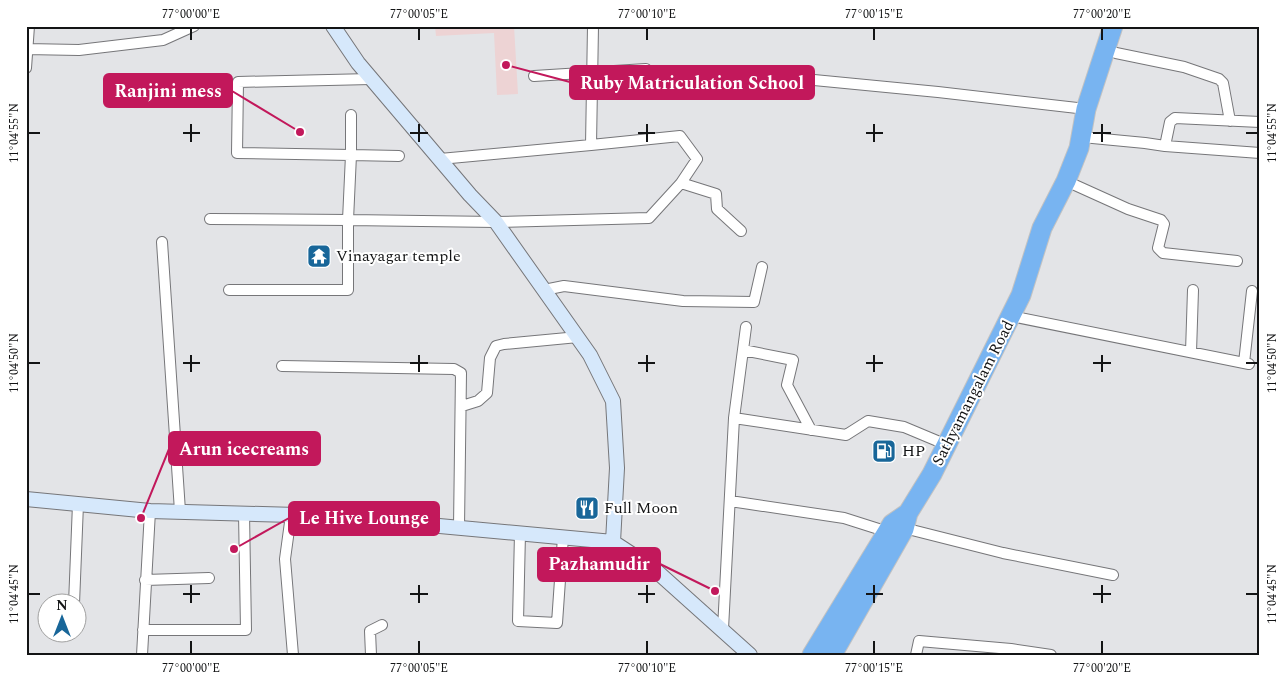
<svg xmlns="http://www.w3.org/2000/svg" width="1286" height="681" font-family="Spectral,serif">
  <rect width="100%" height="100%" fill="#e3e4e7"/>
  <path fill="#edd3d4" d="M435,26H514L518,94L497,95L494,33L436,36Z"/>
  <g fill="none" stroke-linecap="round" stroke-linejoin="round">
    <g stroke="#767679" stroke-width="12">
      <path id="street" d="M26,49L79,50L163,40L194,26
        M1116,53L1184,67L1219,79L1223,83L1230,121
        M26,68L29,26
        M534,76L646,69
        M783,77L938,92L1086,109
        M371,79L238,82L237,153L351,155L348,220L496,222L649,218L681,183
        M351,115V155L399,156
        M1082,137L1145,143L1165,146L1260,153
        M591,145L680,136L697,159L681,183L716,194L717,209L741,231
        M1165,146L1170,122L1175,118L1260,122
        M440,159L591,145L593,26
        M1066,181L1128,209L1161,220L1164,224L1158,248L1163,253L1237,261
        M210,219L348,220V290H229
        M162,242L180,511
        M544,290L564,286L683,301L754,302L762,267
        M1011,316L1249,364
        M743,350L793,360L787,385L811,430
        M1191,352L1193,290
        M1244,363L1252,291
        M282,366L454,369L461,373L459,527
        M462,406L478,401L487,393L490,358L496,346L504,344L578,337
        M734,418L846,435L868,421L904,427L947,445
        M730,501L844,518L888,532
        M291,515L285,559L293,655
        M900,527L1003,553L1113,575
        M520,533L518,621L557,623L563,537
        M145,580L209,578
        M74,604L78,504
        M723,629L734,418L746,327
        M143,630H246L244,513
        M142,655L150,511
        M371,655L370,631L382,625
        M916,655L919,641L1011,649L1051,655"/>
    </g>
    <g stroke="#767679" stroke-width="16">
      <path id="secondary" d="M333,26L358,63L470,195L496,222L590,355L613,401L617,468L613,542
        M26,499L150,511L331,516L613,542L653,568L750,655"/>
    </g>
    <g stroke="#c2c2c2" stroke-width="21">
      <path id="highway" d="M812,655L892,524L908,513L932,474L1021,295L1042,228L1066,181L1079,148L1086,109L1113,26
        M832,655L904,529L908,513"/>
    </g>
    <use href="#street" stroke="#fff" stroke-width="10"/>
    <use href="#secondary" stroke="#d6e8fb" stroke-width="14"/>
    <use href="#highway" stroke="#78b4f1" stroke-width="19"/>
  </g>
  <path fill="none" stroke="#131415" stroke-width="2" d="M191,28V40M419,28V40M647,28V40M874,28V40M1102,28V40M191,124V142M419,124V142M647,124V142M874,124V142M1102,124V142M28,133H40M183,133H200M410,133H428M638,133H655M866,133H883M1093,133H1111M1246,133H1258M191,355V372M419,355V372M647,355V372M874,355V372M1102,355V372M28,363H40M183,363H200M410,363H428M638,363H655M866,363H883M1093,363H1111M1246,363H1258M191,585V603M419,585V603M647,585V603M874,585V603M1102,585V603M28,594H40M183,594H200M410,594H428M638,594H655M866,594H883M1093,594H1111M1246,594H1258M191,641V654M419,641V654M647,641V654M874,641V654M1102,641V654"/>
  <defs>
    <g id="temple-square" transform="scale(1.25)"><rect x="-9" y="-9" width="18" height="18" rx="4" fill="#186699" stroke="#fff"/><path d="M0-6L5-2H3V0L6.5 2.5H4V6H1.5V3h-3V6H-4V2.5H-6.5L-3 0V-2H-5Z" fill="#fff"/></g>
    <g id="fuel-square" transform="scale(1.25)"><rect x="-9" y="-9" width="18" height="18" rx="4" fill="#186699" stroke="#fff"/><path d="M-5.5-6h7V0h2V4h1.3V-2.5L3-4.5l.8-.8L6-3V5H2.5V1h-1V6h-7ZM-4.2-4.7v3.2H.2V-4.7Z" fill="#fff"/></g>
    <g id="restaurant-square" transform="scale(1.25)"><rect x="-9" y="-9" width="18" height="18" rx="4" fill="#186699" stroke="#fff"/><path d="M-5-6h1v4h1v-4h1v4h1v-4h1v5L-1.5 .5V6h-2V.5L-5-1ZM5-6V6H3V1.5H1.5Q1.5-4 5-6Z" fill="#fff"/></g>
  </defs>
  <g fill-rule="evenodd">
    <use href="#temple-square" x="319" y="256"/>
    <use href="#fuel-square" x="884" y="451"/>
    <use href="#restaurant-square" x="587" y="508"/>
  </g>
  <g text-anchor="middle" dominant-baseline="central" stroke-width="4" stroke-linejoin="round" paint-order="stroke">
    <g font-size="16" fill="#131415" stroke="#fff" text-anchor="start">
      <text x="336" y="256">Vinayagar temple</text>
      <text x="902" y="451">HP</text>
      <text x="604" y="508">Full Moon</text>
    </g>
    <g font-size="16" fill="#131415" stroke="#fff">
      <text transform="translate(973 393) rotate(-63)">Sathyamangalam Road</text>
    </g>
  </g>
  <path fill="none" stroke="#c2185b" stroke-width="2" d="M506 65L570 82M300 132L232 91M141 518L169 449M234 549L289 518M715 591L660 564"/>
  <g fill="#c2185b" stroke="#fff" stroke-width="2">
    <circle cx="506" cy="65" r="5"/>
    <circle cx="300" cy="132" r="5"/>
    <circle cx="141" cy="518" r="5"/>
    <circle cx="234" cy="549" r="5"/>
    <circle cx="715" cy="591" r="5"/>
  </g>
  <g fill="#c2185b" stroke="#c2185b" stroke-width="2">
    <rect x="570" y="66" width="244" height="33" rx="5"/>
    <rect x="104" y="74" width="128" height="33" rx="5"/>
    <rect x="169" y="432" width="151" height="33" rx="5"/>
    <rect x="289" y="502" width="150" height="33" rx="5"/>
    <rect x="538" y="548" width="122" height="33" rx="5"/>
  </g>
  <g font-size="18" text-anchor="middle" font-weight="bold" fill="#fff">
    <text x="692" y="89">Ruby Matriculation School</text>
    <text x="168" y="97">Ranjini mess</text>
    <text x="244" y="455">Arun icecreams</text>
    <text x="364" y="524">Le Hive Lounge</text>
    <text x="599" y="570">Pazhamudir</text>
  </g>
  <rect width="1286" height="681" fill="none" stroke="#ffffff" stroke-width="55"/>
  <g transform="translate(62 618)"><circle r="24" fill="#ffffff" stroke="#a1a1a1"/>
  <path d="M0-4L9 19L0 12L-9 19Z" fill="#186699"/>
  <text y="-8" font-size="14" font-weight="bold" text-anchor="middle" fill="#131415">N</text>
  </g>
  <rect x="28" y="28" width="1230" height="626" fill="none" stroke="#131415" stroke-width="2"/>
  <g font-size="12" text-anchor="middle" fill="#131415">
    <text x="191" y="18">77°00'00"E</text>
    <text x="419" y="18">77°00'05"E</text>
    <text x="647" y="18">77°00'10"E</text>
    <text x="874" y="18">77°00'15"E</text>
    <text x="1102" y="18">77°00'20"E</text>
    <text transform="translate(14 133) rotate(-90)" y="4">11°04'55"N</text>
    <text transform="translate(1272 133) rotate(-90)" y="4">11°04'55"N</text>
    <text transform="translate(14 363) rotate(-90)" y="4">11°04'50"N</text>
    <text transform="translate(1272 363) rotate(-90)" y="4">11°04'50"N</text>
    <text transform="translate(14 594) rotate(-90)" y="4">11°04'45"N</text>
    <text transform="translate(1272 594) rotate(-90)" y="4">11°04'45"N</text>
    <text x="191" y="672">77°00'00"E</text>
    <text x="419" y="672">77°00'05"E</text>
    <text x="647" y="672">77°00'10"E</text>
    <text x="874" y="672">77°00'15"E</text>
    <text x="1102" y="672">77°00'20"E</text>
  </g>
</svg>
